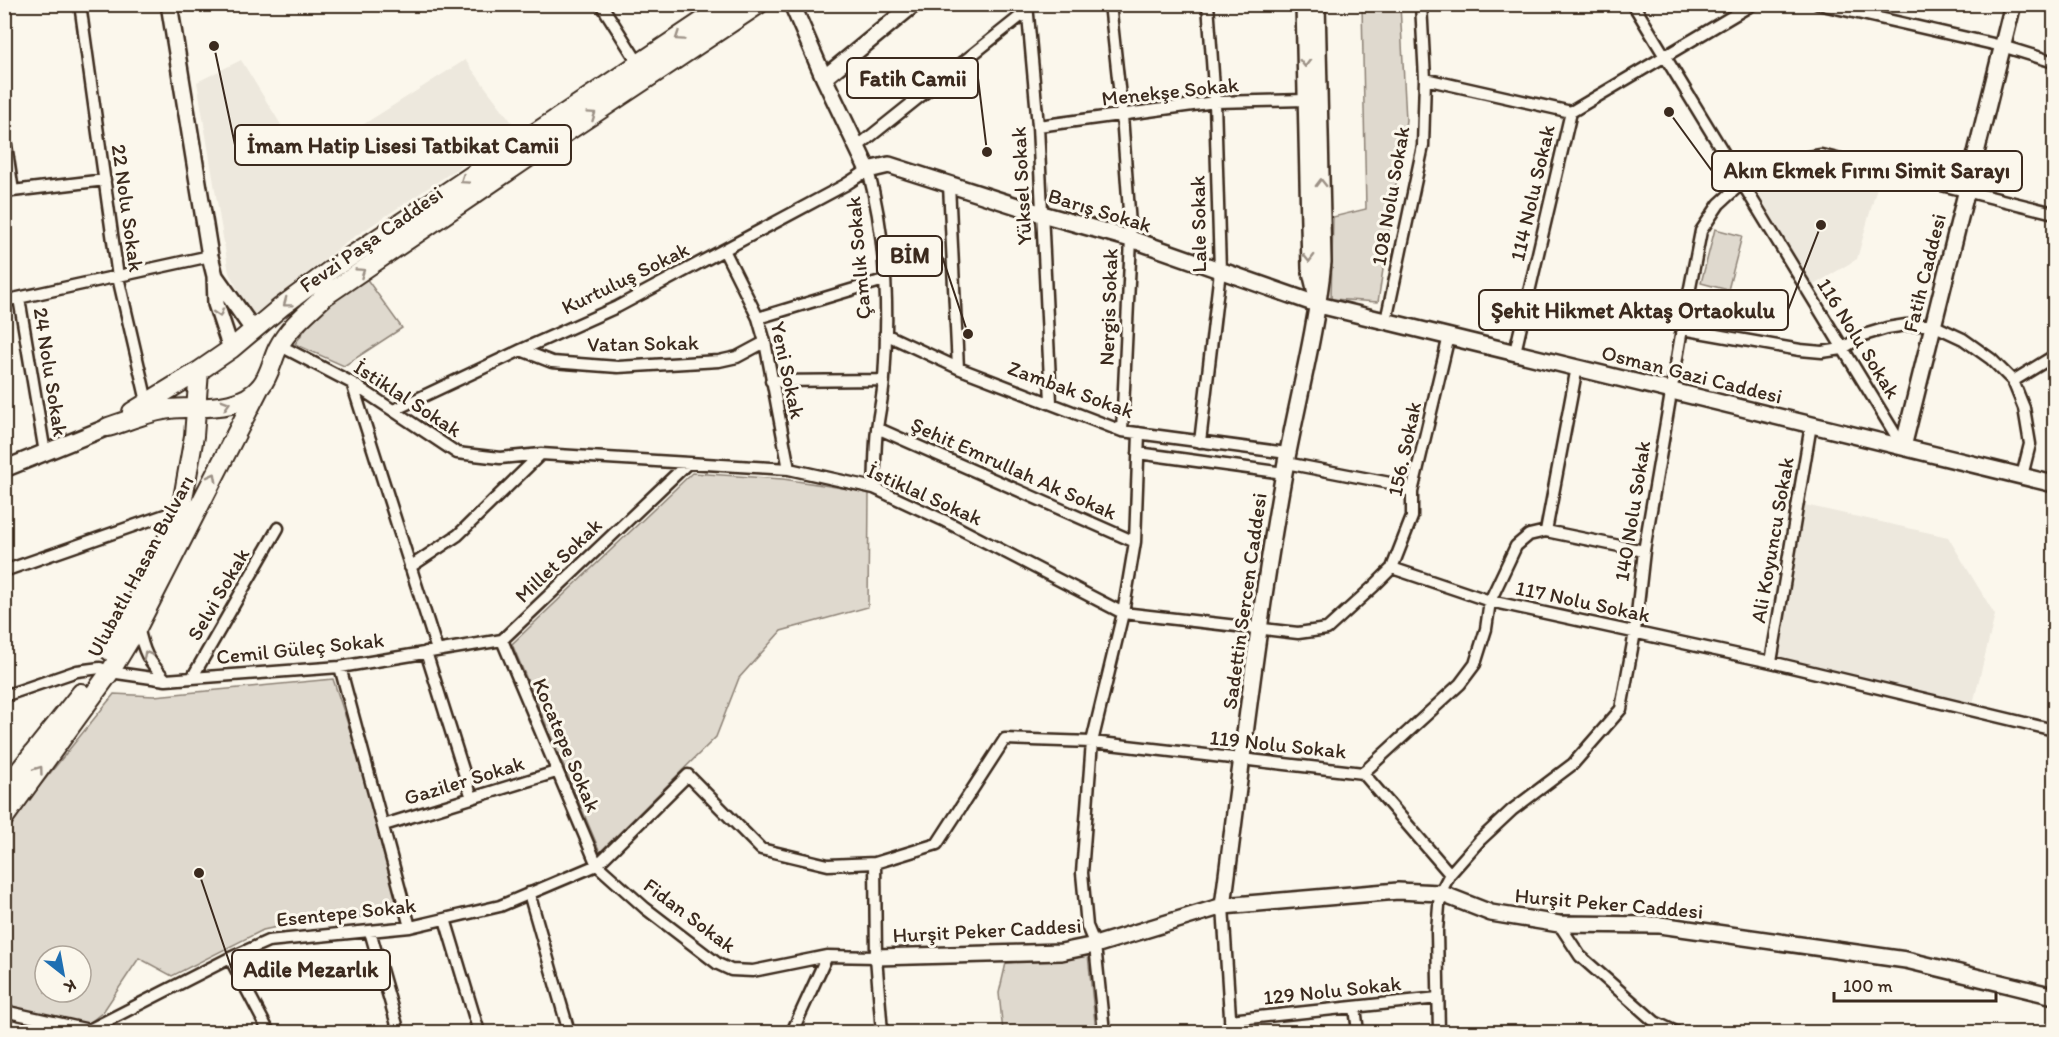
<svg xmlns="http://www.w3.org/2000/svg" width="2059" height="1037" font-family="Itim,sans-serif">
  <rect width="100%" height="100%" fill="#fbf7ec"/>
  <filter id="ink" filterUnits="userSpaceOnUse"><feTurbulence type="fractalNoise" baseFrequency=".0167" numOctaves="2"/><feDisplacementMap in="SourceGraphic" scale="12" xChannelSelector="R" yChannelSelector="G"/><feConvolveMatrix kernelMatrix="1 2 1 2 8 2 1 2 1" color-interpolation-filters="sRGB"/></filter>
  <g filter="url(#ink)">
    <path fill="#ede8dd" d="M241,60L304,162L465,60L517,129L351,239L252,316L229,273L197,82Z
      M1810,167L1877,187L1857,259L1812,286L1757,191L1762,184Z
      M1805,505L1948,537L1995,615L1973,704L1777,656Z"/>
    <path fill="#dfd9ce" stroke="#8d8276" stroke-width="1.5" fill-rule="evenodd" d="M1362,5H1400L1406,120L1378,302L1331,299L1333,217L1366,209Z
      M1715,229L1742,236L1728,290L1701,283Z
      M366,278L402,328L344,366L295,344L317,312Z
      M692,473L783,479L869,492L868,607L781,631L739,678L716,737L600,852L512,644Z
      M333,679L384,833L401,913L291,924L263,930L172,976L139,958L103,1012L88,1024L5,1006V829L114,694L154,696ZM45,956H81V992H45Z
      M1088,955L1096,1032H1003L999,993L1006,963Z"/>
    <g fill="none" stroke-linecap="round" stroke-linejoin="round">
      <g stroke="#3b2a1e" stroke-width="15">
        <path id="street" d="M80,4L118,277L148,406
          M601,4L639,64
          M1027,4L1038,126L1051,402
          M1110,4L1122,115L1131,239L1122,431
          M1633,4L1903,447
          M1818,4L2002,46L2054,62
          M1425,79L1571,112L1753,4
          M1038,126L1215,102L1306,100
          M4,132L13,191
          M857,147L1027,11
          M949,185L958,368
          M4,192L105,180
          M724,250L758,318L765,342L789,469
          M19,298L45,453
          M4,301L210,256
          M758,318L884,280
          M1386,321L1423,146L1425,79L1421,4
          M1682,329L1800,350L1822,352L1842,349L1864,335L1887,328L1906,325H1933L1963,339L1991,359L2013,381L2024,408L2030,444L2022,476
          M885,334L958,368L1122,431L1287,453
          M279,345L352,383L457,453L500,458L541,454L789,469L874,488L945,521L1123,613L1092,742L1082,873L1087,926L1095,945L1104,1032
          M521,350L552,362L618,367L719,361L737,357L765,342
          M1515,352L1571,112
          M771,381L884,380
          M2013,381L2054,356
          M352,383L437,650
          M394,410L521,350L617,307L845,185L868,170C886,236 889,310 884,379C883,396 879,412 877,429C875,448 875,468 874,488
          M877,428L1135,542
          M1139,433L1135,542L1123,613L1298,633L1327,629L1374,586L1392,568L1490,601L1771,662L2054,730
          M1200,442L1220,271L1215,102L1208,4
          M1138,453L1284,473
          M1286,463L1395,484L1412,492
          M1546,531L1644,551
          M410,567L458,535L541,454
          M1392,568L1412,517V492L1449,336
          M4,571L182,509
          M138,626C144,654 147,659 166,680
          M502,640L597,865L645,908L718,964L731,970L753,971L827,956L876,957
          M426,652L472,798
          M1771,662L1811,425
          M340,667L410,927
          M192,678L278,528
          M4,696L77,671L100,668L110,672L166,680L192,678L340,667L502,640L688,463
          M1363,773L1460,684L1475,664L1486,629L1490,601L1516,546L1529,535L1546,531L1577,367
          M384,825L556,772
          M875,863L876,957L882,1032
          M529,893L569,1032
          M1223,906L1231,1032
          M445,919L479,1032
          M1559,924L1580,956L1655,1022L1676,1032
          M370,931L399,1032
          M230,958L269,1032
          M1355,1007L1358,1032
          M4,1011L89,1030L230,958L268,941L410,927L500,906L597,865L688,775L761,849L828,865L875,863L937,844L1005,739L1092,742L1363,773L1450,874
          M1230,1020L1438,998
          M792,1032L827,956
          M1439,1032L1437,931L1440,893L1450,874L1480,840L1512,810L1573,764L1621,709L1635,632L1644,551L1682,329L1701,231L1719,204L1742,183L1784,161L1821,155L2054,213"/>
      </g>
      <g stroke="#3b2a1e" stroke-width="20">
        <path id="secondary" d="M169,4L210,256L215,276L216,304L231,349
          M792,4L824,78L868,170L889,165L1042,214L1131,239L1319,305L2054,484
          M1304,4L1310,268L1316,293
          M824,78L914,4
          M215,276L254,331
          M1903,447L2013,4
          M4,469L108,427
          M1223,906C1242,761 1258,616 1284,473C1297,402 1316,333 1323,262L1317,4
          M876,957L1061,952L1095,945L1223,906L1398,891L1440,893L1491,913L1559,924L1660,925L1906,960L2054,996"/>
      </g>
      <g stroke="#3b2a1e" stroke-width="22">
        <path id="primary" d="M132,412L199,371L231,349L281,307L332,269L728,4
          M108,427C128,421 149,411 170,409C198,406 241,412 261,386C270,375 272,360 278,348C288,328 309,311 325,296L532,155L759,4
          M110,651L145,585L181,510L194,436L199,371
          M4,790L81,693
          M4,818L110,672L138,626L260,387"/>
      </g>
      <use href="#street" stroke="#fbf7ec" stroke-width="10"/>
      <use href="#secondary" stroke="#fbf7ec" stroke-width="15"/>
      <use href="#primary" stroke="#fbf7ec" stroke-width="18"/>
    </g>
    <defs><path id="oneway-chevron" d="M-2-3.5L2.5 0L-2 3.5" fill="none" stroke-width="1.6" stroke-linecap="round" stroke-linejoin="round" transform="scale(1.5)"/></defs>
    <g stroke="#9b9085">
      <use href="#oneway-chevron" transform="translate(679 37) rotate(146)"/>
      <use href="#oneway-chevron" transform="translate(1305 63) rotate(89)"/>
      <use href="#oneway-chevron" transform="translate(592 115) rotate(-34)"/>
      <use href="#oneway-chevron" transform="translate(464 180) rotate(146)"/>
      <use href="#oneway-chevron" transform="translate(1321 183) rotate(-91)"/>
      <use href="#oneway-chevron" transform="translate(1309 258) rotate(89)"/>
      <use href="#oneway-chevron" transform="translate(361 272) rotate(-34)"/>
      <use href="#oneway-chevron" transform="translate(287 303) rotate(143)"/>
      <use href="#oneway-chevron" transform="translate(219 313) rotate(73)"/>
      <use href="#oneway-chevron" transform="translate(226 404) rotate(-17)"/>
      <use href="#oneway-chevron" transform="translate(213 477) rotate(-62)"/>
      <use href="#oneway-chevron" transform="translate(147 655) rotate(-118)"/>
      <use href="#oneway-chevron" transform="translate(39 770) rotate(-54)"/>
    </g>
  </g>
  <g text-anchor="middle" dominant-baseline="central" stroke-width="6" stroke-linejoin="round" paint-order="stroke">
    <g font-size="21" fill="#3b2a1e" stroke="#fbf7ec">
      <text transform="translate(1170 91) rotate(-6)">Menekşe Sokak</text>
      <text transform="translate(1021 186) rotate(-93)">Yüksel Sokak</text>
      <text transform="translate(1532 193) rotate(-77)">114 Nolu Sokak</text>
      <text transform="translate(1390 196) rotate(-80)">108 Nolu Sokak</text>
      <text transform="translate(128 208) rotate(82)">22 Nolu Sokak</text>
      <text transform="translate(1100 210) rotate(17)">Barış Sokak</text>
      <text transform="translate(1198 224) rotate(-91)">Lale Sokak</text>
      <text transform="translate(371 239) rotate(-35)">Fevzi Paşa Caddesi</text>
      <text transform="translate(858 258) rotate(-95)">Çamlık Sokak</text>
      <text transform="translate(1924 273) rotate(-76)">Fatih Caddesi</text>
      <text transform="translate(625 278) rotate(-26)">Kurtuluş Sokak</text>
      <text transform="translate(1108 307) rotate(-88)">Nergis Sokak</text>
      <text transform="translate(1859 338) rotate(58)">116 Nolu Sokak</text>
      <text transform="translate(643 343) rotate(-1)">Vatan Sokak</text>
      <text transform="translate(788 370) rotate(78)">Yeni Sokak</text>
      <text transform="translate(51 372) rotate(81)">24 Nolu Sokak</text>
      <text transform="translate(1692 374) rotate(14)">Osman Gazi Caddesi</text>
      <text transform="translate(1071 389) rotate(20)">Zambak Sokak</text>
      <text transform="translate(408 398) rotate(33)">İstiklal Sokak</text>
      <text transform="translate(1404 449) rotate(-78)">156. Sokak</text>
      <text transform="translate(1014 468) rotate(24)">Şehit Emrullah Ak Sokak</text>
      <text transform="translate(925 494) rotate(24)">İstiklal Sokak</text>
      <text transform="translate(1632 511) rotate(-81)">140 Nolu Sokak</text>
      <text transform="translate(1772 540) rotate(-80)">Ali Koyuncu Sokak</text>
      <text transform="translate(558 560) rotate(-44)">Millet Sokak</text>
      <text transform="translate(140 566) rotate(-62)">Ulubatlı Hasan Bulvarı</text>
      <text transform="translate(218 594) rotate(-60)">Selvi Sokak</text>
      <text transform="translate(1244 601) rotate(-82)">Sadettin Sercen Caddesi</text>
      <text transform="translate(1583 601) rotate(12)">117 Nolu Sokak</text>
      <text transform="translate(300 648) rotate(-6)">Cemil Güleç Sokak</text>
      <text transform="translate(1278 744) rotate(6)">119 Nolu Sokak</text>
      <text transform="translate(567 745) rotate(67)">Kocatepe Sokak</text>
      <text transform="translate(464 780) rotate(-17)">Gaziler Sokak</text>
      <text transform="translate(1609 903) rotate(5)">Hurşit Peker Caddesi</text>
      <text transform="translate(346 912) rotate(-6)">Esentepe Sokak</text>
      <text transform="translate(690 915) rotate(37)">Fidan Sokak</text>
      <text transform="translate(987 930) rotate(-3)">Hurşit Peker Caddesi</text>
      <text transform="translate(1332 990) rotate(-6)">129 Nolu Sokak</text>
    </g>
  </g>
  <path fill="none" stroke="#3b2a1e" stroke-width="2" d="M987 152L978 78M214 46L235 145M1669 112L1712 171M968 334L942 256M1821 225L1788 310M199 873L232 970"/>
  <g fill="#3b2a1e" stroke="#fbf7ec" stroke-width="2">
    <circle cx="987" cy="152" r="6"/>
    <circle cx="214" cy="46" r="6"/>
    <circle cx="1669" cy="112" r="6"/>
    <circle cx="968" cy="334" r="6"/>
    <circle cx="1821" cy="225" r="6"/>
    <circle cx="199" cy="873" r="6"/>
  </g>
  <g fill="#fbf7ec" stroke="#3b2a1e" stroke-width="2">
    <rect x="847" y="58" width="131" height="40" rx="6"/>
    <rect x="235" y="125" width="336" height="40" rx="6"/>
    <rect x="1712" y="151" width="310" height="40" rx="6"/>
    <rect x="877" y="236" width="65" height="40" rx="6"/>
    <rect x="1479" y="290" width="309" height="40" rx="6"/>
    <rect x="232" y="950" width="158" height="40" rx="6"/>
  </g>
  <g font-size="22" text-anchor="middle" font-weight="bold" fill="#3b2a1e">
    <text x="913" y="86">Fatih Camii</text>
    <text x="403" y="153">İmam Hatip Lisesi Tatbikat Camii</text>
    <text x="1867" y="178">Akın Ekmek Fırını Simit Sarayı</text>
    <text x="910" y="263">BİM</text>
    <text x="1633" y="318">Şehit Hikmet Aktaş Ortaokulu</text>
    <text x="311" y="977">Adile Mezarlık</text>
  </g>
  <rect width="2059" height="1037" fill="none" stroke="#fbf7ec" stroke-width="24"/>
  <rect x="12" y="12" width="2035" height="1013" fill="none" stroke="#3b2a1e" stroke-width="2" filter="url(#ink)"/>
  <g transform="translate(63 974) rotate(149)"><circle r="28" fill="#fbf7ec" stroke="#aea59a" stroke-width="1.5"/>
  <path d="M0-4.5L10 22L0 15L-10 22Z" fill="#1f6fb2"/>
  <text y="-9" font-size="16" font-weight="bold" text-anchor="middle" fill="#3b2a1e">K</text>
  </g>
  <path d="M1834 992v9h162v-9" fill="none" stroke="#3b2a1e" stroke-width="3"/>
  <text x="1843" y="992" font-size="18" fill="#3b2a1e" stroke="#fbf7ec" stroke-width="4.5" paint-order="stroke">100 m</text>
</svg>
